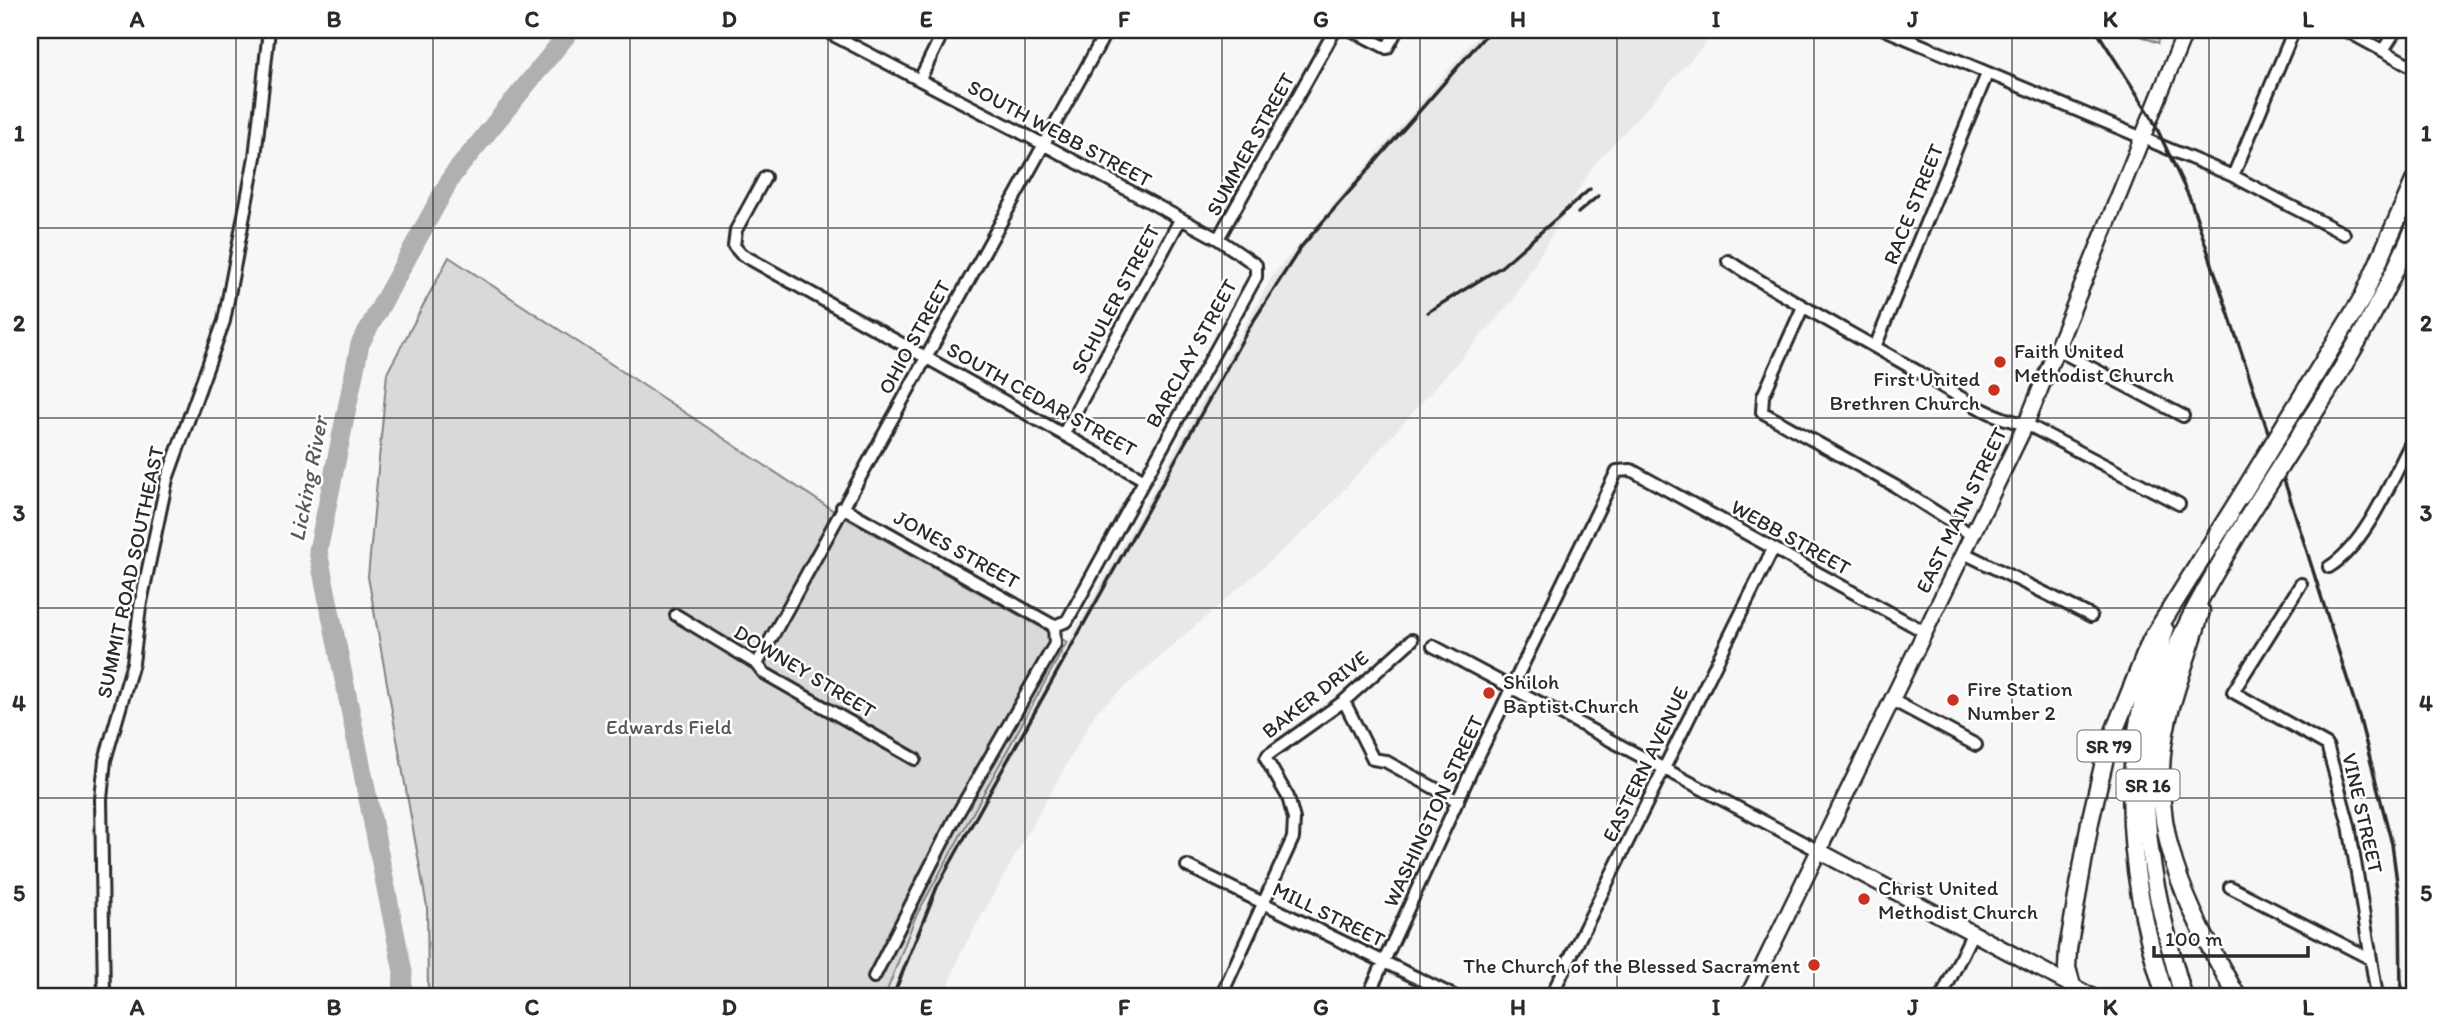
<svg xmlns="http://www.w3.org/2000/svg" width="2445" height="1026" font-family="Itim,sans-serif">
  <rect width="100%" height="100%" fill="#f7f7f7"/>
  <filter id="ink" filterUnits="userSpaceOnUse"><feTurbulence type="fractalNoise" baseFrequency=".0143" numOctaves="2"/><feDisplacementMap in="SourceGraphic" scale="14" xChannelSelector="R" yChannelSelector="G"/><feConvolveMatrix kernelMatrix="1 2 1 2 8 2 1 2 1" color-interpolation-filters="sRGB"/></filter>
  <g filter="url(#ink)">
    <path fill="#e8e8e8" d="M1483,30H1718L1593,166L1513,300L1315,522L1096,712L960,954L945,996H885L915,918L1273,275Z"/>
    <path fill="#d9d9d9" stroke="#828282" stroke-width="2" d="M2125,30H2163L2158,43Z
      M449,257L840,515L1067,642L915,918L885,996H428L427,907L368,577L387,373Z"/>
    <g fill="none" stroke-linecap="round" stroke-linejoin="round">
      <path stroke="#b0b0b0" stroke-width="19" d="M402,996L403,972L318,551L360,344L452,176L571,30"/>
      <g stroke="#2b2b2b" stroke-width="16">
        <path id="minor" d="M1351,30L1387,48L1397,30
          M1886,30L2233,176L2344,234
          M2345,30L2415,68
          M831,34L1043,144L1218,239L1256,265V277L1067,621L1054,626
          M2383,50L2396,30
          M920,79L944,30
          M2233,176L2294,30
          M765,177L736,230L734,246L741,254L1143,479
          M1218,239L1335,30
          M1728,261C1787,299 1849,332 1910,367C1945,387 1986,418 2026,424L2179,504
          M1802,309L1763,396L1762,412L1895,486L1972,535
          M1875,347L1987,74
          M2056,349L2183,416
          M1064,433L1180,220
          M842,507L1054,626
          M1964,553L2091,616
          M2329,567C2367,544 2394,474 2415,435
          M2301,584L2233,692L2327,745L2349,825L2377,996
          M676,615L757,664L764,673L915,759
          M1433,646L1819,851
          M757,664L1107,30
          M1892,700L1976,745
          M1344,701L1373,759L1385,761L1458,801
          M1187,866L1454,996
          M2230,887L2371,959
          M874,977L954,820L1055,644L1054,626
          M104,996L101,799L105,760L133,663L140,607L167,479L224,321L255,157L269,30
          M1221,996L1293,838L1294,819L1288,797L1266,759L1268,755L1344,701L1412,640
          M1368,996L1474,765L1617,471L1631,470L1925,632
          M1551,996L1773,549
          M1942,996L1973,932"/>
      </g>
      <g stroke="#2b2b2b" stroke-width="19">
        <path id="major" d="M1819,851L2091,996
          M1748,996L2026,424L2186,30"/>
      </g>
      <g stroke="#2b2b2b" stroke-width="21">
        <path id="highway" d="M2304,393L2363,297L2415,179
          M2314,413C2353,353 2387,292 2415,226
          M2201,611C2191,647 2177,682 2168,718C2143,824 2186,906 2237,996
          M2075,996L2067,968L2068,949L2090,822L2107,749L2151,640L2241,496
          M2165,996C2135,902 2119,799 2143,701C2149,677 2158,653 2165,630
          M2183,996C2157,902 2130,799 2157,701C2175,636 2212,578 2246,520"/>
      </g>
      <use href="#minor" stroke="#fff" stroke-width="10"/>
      <use href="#major" stroke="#fff" stroke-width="14"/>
      <use href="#highway" stroke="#fff" stroke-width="16"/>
      <path stroke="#2b2b2b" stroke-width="3.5" d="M2096,30L2151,116L2191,201L2290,498L2359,716L2392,844L2400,905L2401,996
        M1578,213L1598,196
        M1428,312L1501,267L1590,189
        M893,996L937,887L1249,328L1301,247L1490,30"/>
      <g stroke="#2b2b2b" stroke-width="21" stroke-linecap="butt">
        <path id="highway-bridge" d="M2241,496L2304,393
          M2246,520L2314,413"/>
      </g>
      <use href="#highway-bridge" stroke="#fff" stroke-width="16"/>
    </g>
  </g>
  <path fill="none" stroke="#2b2b2b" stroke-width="2" stroke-opacity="0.55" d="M236,30V996M433,30V996M630,30V996M828,30V996M1025,30V996M1222,30V996M1420,30V996M1617,30V996M1814,30V996M2012,30V996M2209,30V996M30,228H2415M30,418H2415M30,608H2415M30,798H2415"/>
  <g fill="#c8321e" stroke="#fff" stroke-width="2.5">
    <circle cx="2000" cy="362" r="7"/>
    <circle cx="1994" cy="390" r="7"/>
    <circle cx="1489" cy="693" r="7"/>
    <circle cx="1953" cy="700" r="7"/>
    <circle cx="1864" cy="899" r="7"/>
    <circle cx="1814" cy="965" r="7"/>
  </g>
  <g text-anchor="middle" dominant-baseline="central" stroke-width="5" stroke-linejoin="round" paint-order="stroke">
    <g fill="#fff" stroke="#6b6b6b" stroke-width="2">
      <rect x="2077.5" y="730.5" width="63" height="31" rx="5"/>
      <rect x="2116.5" y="769.5" width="63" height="31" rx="5"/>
    </g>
    <g font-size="19" font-weight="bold" fill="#2b2b2b">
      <text x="2109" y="746">SR 79</text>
      <text x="2148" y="785">SR 16</text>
    </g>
    <g font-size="21" fill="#2b2b2b" stroke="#fff">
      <text transform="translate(1060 133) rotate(28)">SOUTH WEBB STREET</text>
      <text transform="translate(1250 144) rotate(-61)">SUMMER STREET</text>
      <text transform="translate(1913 204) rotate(-68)">RACE STREET</text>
      <text transform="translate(1115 299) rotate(-62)">SCHULER STREET</text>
      <text transform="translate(914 337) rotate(-61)">OHIO STREET</text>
      <text transform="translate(1191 353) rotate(-61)">BARCLAY STREET</text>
      <text transform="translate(1042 399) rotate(29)">SOUTH CEDAR STREET</text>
      <text transform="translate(1961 510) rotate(-64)">EAST MAIN STREET</text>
      <text transform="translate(1791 537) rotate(29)">WEBB STREET</text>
      <text transform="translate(957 549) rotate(29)">JONES STREET</text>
      <text transform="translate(130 572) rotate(-78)">SUMMIT ROAD SOUTHEAST</text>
      <text transform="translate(805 671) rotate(31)">DOWNEY STREET</text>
      <text transform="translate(1315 694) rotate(-38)">BAKER DRIVE</text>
      <text transform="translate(1645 764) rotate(-64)">EASTERN AVENUE</text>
      <text transform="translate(1433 811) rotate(-65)">WASHINGTON STREET</text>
      <text transform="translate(2363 813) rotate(77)">VINE STREET</text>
      <text transform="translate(1329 914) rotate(26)">MILL STREET</text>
    </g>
    <g font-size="21" fill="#2b2b2b" stroke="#fff" text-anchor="start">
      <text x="2014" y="350">Faith United<tspan x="2014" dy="24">Methodist Church</tspan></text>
      <text x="1980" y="378" text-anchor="end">First United<tspan x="1980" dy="24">Brethren Church</tspan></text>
      <text x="1503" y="681">Shiloh<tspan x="1503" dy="24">Baptist Church</tspan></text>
      <text x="1967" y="688">Fire Station<tspan x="1967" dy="24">Number 2</tspan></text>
      <text x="1878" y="887">Christ United<tspan x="1878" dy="24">Methodist Church</tspan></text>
      <text x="1800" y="965" text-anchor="end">The Church of the Blessed Sacrament</text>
    </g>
    <g font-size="21" fill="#565656" stroke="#fff">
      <text x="669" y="726">Edwards Field</text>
    </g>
    <g font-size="23" font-style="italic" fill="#5a5a5a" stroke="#fff">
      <text transform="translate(308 479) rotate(-79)">Licking River</text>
    </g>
  </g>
  <rect width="2445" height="1026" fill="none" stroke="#fff" stroke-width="77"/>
  <path d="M2154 946v10h154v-10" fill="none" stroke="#2b2b2b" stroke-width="3.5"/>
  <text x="2165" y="946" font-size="21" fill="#2b2b2b" stroke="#ffffff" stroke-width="5" paint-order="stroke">100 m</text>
  <rect x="38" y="38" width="2368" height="950" fill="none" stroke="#2b2b2b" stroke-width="2.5"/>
  <g font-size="23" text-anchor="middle" font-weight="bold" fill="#2b2b2b">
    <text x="137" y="27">A</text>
    <text x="334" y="27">B</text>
    <text x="532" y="27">C</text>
    <text x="729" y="27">D</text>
    <text x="926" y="27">E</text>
    <text x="1124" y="27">F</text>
    <text x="1321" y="27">G</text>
    <text x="1518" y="27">H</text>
    <text x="1716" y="27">I</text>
    <text x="1913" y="27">J</text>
    <text x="2110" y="27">K</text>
    <text x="2308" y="27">L</text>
    <text x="19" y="141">1</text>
    <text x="2426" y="141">1</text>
    <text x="19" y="331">2</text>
    <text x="2426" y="331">2</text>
    <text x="19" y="521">3</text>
    <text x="2426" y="521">3</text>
    <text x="19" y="711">4</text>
    <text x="2426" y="711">4</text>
    <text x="19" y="901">5</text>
    <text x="2426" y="901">5</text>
    <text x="137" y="1015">A</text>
    <text x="334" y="1015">B</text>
    <text x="532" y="1015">C</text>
    <text x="729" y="1015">D</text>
    <text x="926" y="1015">E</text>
    <text x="1124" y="1015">F</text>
    <text x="1321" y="1015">G</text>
    <text x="1518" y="1015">H</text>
    <text x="1716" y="1015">I</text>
    <text x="1913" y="1015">J</text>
    <text x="2110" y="1015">K</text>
    <text x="2308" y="1015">L</text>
  </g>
</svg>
